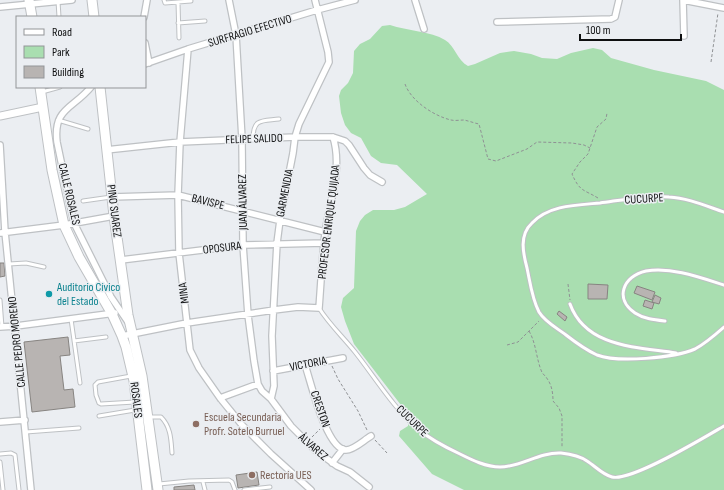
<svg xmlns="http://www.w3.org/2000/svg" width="724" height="490" font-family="'Sofia Sans Condensed',sans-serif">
  <rect width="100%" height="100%" fill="#ebeef2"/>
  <path fill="#a9deb0" d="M390,25C407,31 431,31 445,40C455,46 457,60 468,66L475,64L500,53L514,51L531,54L542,58L557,59L571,53L593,48L602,50L611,58L654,70L706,81L724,90V490H464L432,474L399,436L400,431L408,426V416L404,409L354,344L345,321L341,307L343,298L354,288L356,231L360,221L365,215L373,210H394L405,207L427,194L397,165L381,163L371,156L361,138L351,133L345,125L341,113L339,96L341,90L348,83L353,73L354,51L360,44L370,39L382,26Z"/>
  <path fill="#b8b4b2" stroke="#878481" d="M0,263H4L5,276L0,277Z
    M588,284L608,285L607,299H588Z
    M637,286L655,292L652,300L634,293Z
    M655,295L661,298L659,304L652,302Z
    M645,300L654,303L652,309L643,306Z
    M559,311L567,317L565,321L557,314Z
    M68,337L70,355L60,356L64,390L73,389L75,407L32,412L24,342Z
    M257,472L259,485L238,488L236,475Z
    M194,485L195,490H174V487Z"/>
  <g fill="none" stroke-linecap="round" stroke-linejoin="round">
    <g stroke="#bec1c4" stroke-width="5">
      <path id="service" d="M164,0L165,3L191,1
        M58,1L59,17
        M178,2L179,38
        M178,23L205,21
        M42,92L60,87
        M58,120L88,129
        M253,139C253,118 262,121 279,119
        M83,201L111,197
        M724,212C706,206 688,198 669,197C646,195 622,200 600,203C577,205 549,205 532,223C519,235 523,253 527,268C530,282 532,299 539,312C545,322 557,328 566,335C575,342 586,350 597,355C618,363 674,358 695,349C706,343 715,335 724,327
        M9,264L26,263L44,267
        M0,300L2,327
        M570,304C586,348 638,347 676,353
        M319,308C329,324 343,337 355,352C374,376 395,410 418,429C431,440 445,447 460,454C472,460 486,467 500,467C521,467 539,452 561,453C570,454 580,456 587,461C595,466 603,475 612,477C631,482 705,437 724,426
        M71,319L80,383
        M665,321C655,320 644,319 635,313C614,299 623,276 646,271C672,267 699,277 724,285
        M74,341L106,337
        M131,376L98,382L95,385L96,395L99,403L101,404L135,402
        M99,416L135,410
        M150,417H161C171,427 171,440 172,453
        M26,432L79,428
        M0,454L11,453L15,455L19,490
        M0,462L3,490
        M203,482L205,490
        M159,484L189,481L229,480L232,482L235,490
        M244,490L270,487"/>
    </g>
    <g stroke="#bec1c4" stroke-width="8">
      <path id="minor" d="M229,0L236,35L242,139L243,245L248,315L254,361L258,384L262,391L271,399
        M315,0L328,52L329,62L299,124L295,137L293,153L280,220L277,243L272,336L274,386L271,399L291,426L315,450L337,466L350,472L369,487
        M415,0L424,29
        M683,0L724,8
        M683,0L684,36
        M0,7L72,0
        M144,17L147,0
        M497,22L611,19L615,17L619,0
        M145,43L149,63
        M188,49L180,142L178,195L179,253L190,350L199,368L220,398L242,425L271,454L311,490
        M145,64L188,49L317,10L355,0
        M91,87C73,109 53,108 57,142L74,223L111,297L128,322
        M0,145L5,232L31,490
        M106,150L180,142L295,137H333L345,141L349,145L364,168L370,175L382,182
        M112,197L178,195L325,232
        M0,233L64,225L114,216
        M121,260L243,245L324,243
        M0,327L16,326L115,313
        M122,336L187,323L274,310L298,307L319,308C321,283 322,258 325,234C329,203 343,169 333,137
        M305,365C311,382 326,449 346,450C354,450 364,440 371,436
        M273,371L343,358
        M220,398L258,384
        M0,422L25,420
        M332,463L343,449"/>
    </g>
    <g stroke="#bec1c4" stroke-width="9">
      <path id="tertiary" d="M0,116L43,107"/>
    </g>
    <g stroke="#bec1c4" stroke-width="11">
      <path id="primary" d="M29,0L32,17
        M92,0L94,17
        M40,87L52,170L64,225L79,257L112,314L122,336L126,347L134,381L147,490
        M100,87L114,216L128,315L142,376L158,490"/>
    </g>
    <path stroke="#8f9194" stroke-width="1" stroke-dasharray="3 2" stroke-linecap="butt" d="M711,62L718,13
      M405,84C411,101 434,116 451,120C455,121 460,120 464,120C469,121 474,123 479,124L488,159L496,161L527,149L537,142L572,143L584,145L590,148
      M598,198C583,189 580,192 572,174L580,162L588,154L597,127L606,119L607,113
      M568,284L570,300
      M529,331C536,343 536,357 541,370C542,374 546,376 548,380C552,386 553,394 553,401L559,408L562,416V447
      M507,345L518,342L539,321
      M332,366L338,379L358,411L367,430
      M312,437L320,429
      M375,440L387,453"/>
    <use href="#service" stroke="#fff" stroke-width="3"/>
    <use href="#minor" stroke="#fff" stroke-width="5.5"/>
    <use href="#tertiary" stroke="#fff" stroke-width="7"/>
    <use href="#primary" stroke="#fff" stroke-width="9"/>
  </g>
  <circle fill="#0f9aa8" stroke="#ebeef2" stroke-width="1.5" cx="49" cy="294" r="4"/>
  <g fill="#8d6e63" stroke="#ebeef2" stroke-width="1.5">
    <circle cx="196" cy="424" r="4"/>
    <circle cx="252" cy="475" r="4"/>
  </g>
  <g text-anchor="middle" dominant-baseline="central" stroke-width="3" stroke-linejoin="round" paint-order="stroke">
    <g font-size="12" fill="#0e0f10" stroke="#ebeef2">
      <text transform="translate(250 31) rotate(-17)">SURFRAGIO EFECTIVO</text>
      <text transform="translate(254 139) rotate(-2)">FELIPE SALIDO</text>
      <text transform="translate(285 193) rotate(-79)">GARMENDIA</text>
      <text transform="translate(69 194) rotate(77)">CALLE ROSALES</text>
      <text transform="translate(644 199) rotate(-4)">CUCURPE</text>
      <text transform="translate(208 202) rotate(14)">BAVISPE</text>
      <text transform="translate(243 202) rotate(-91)">JUAN ÁLVAREZ</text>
      <text transform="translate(114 211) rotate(83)">PINO SUAREZ</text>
      <text transform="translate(329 222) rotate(-83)">PROFESOR ENRIQUE QUIJADA</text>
      <text transform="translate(222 248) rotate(-7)">OPOSURA</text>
      <text transform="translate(184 293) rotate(-97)">MINA</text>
      <text transform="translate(17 342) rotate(-96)">CALLE PEDRO MORENO</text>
      <text transform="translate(308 364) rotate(-11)">VICTORIA</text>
      <text transform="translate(136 400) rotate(83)">ROSALES</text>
      <text transform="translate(320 409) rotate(71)">CRESTON</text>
      <text transform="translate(412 421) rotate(44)">CUCURPE</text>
      <text transform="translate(313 447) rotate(41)">ÁLVAREZ</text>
    </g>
    <g font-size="12" fill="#0d838f" stroke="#ebeef2" text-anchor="start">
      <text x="57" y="287">Auditorio Cívico<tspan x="57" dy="14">del Estado</tspan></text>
    </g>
    <g font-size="12" fill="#785e54" stroke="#ebeef2" text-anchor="start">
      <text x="204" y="417">Escuela Secundaria<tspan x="204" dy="14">Profr. Sotelo Burruel</tspan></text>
      <text x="260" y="475">Rectoría UES</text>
    </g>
  </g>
  <rect x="16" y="16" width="130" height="72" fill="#ebeef2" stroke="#939598"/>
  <rect x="24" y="29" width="20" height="6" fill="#ffffff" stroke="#939598"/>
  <text x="52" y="36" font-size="12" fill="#0e0f10">Road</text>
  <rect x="24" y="46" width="20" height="12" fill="#a9deb0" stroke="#939598"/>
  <text x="52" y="56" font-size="12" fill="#0e0f10">Park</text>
  <rect x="24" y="66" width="20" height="12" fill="#b8b4b2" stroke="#939598"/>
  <text x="52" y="76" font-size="12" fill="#0e0f10">Building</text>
  <path d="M580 34v6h101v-6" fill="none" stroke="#0e0f10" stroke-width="2"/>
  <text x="586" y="34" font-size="12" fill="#0e0f10" stroke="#ebeef2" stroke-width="3" paint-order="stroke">100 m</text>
</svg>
